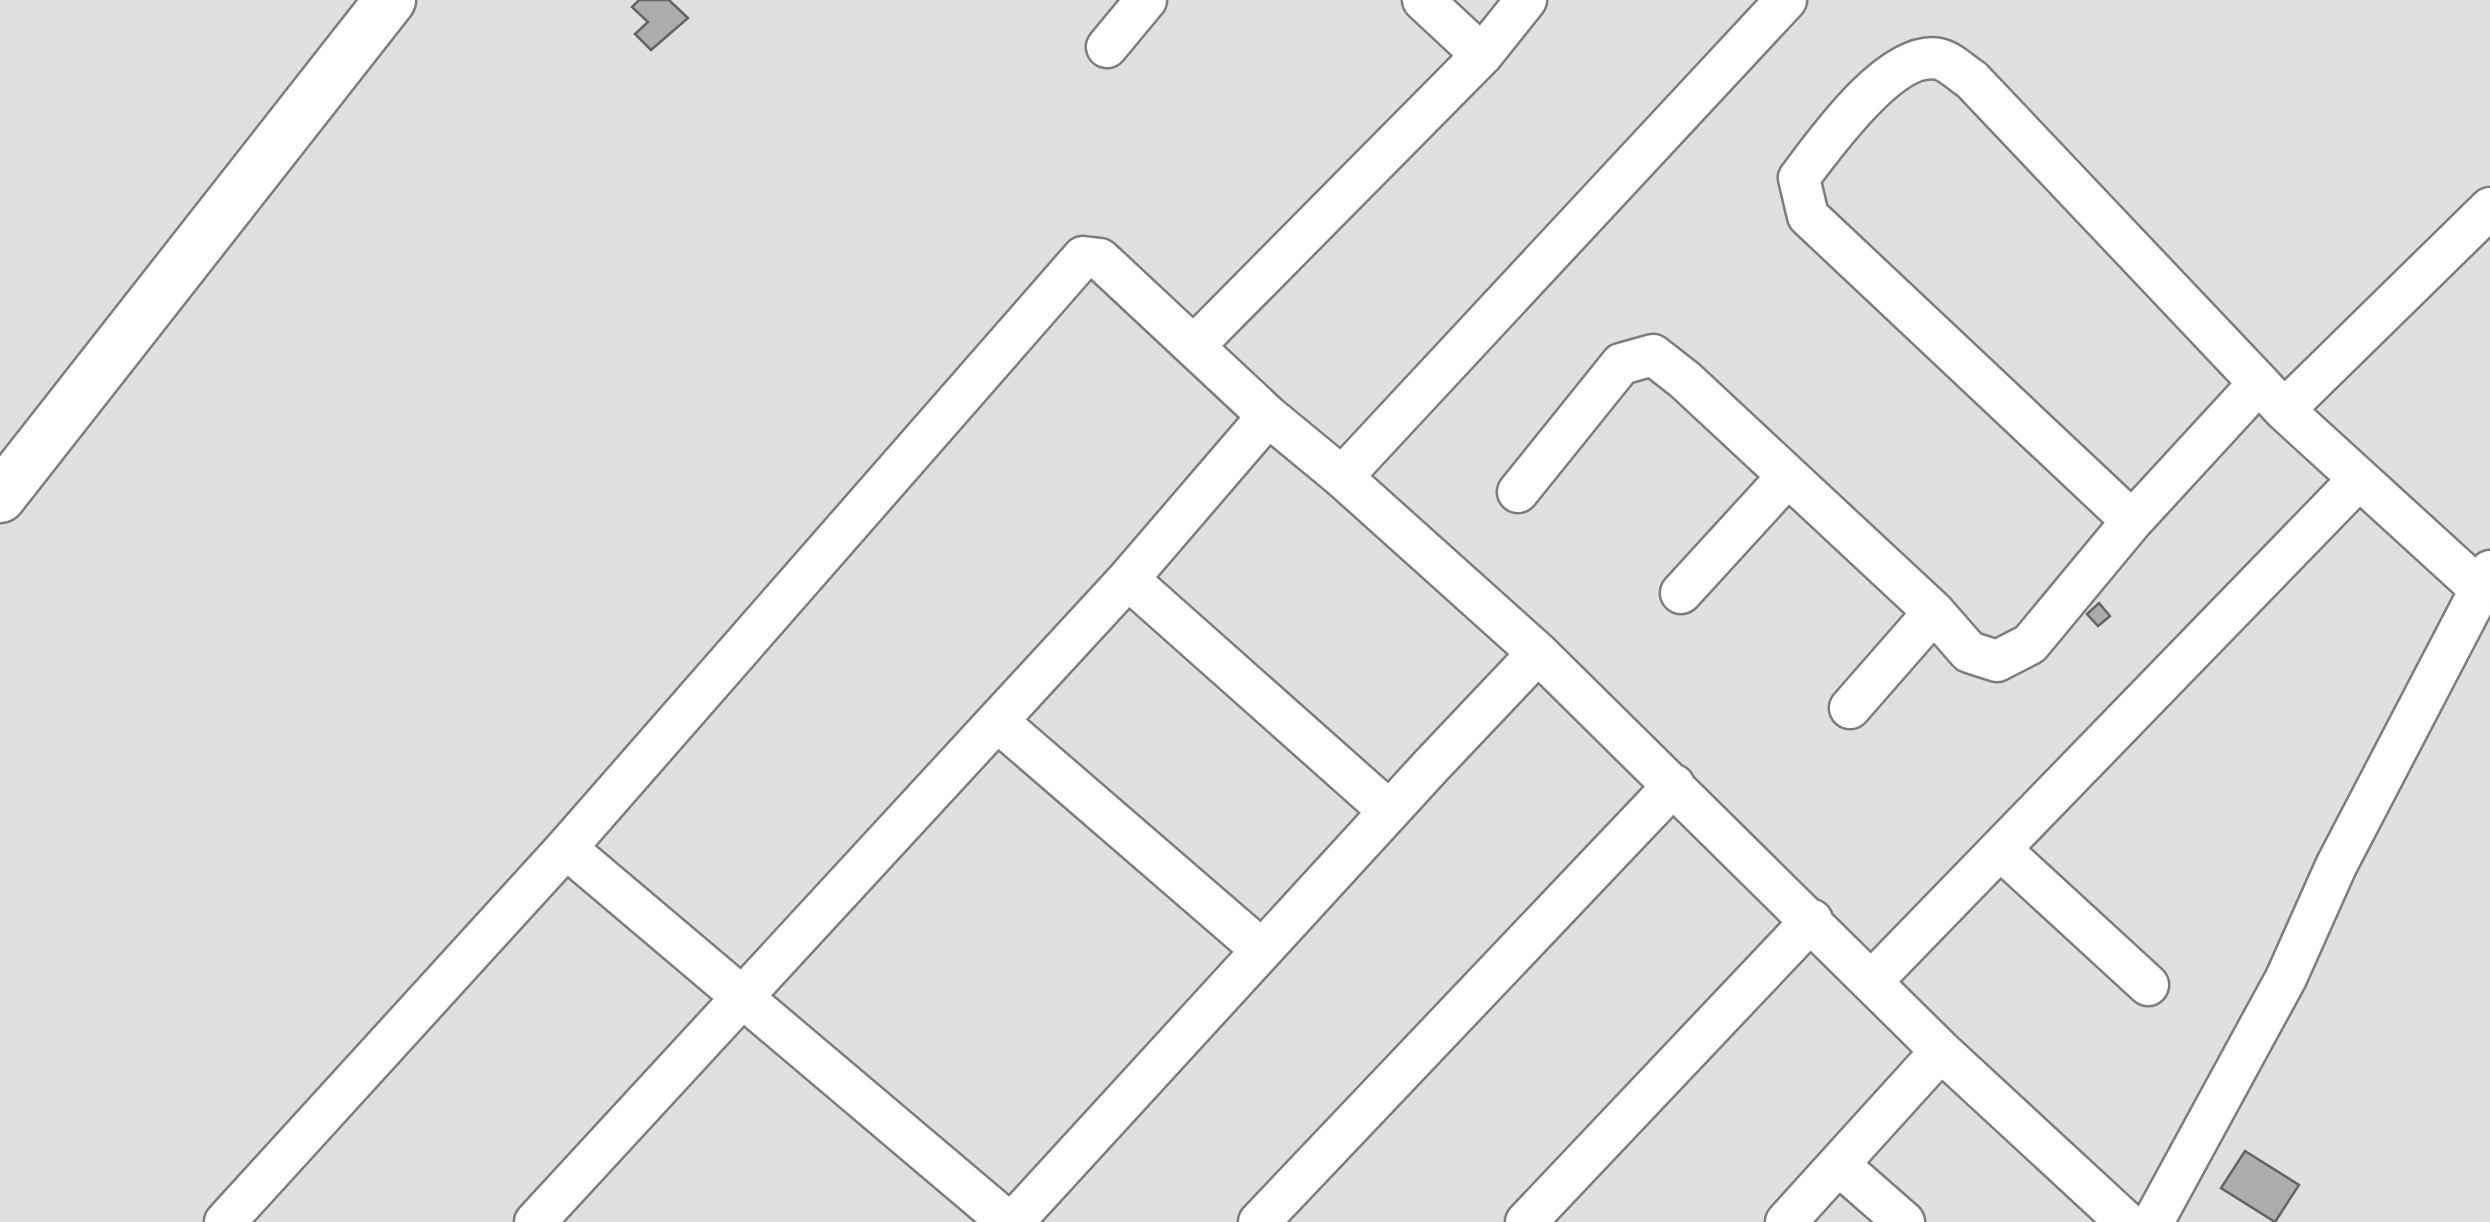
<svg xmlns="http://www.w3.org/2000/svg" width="2490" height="1222" font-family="Cabin,sans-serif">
  <rect width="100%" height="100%" fill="#dfe0e1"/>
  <path fill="#aeadad" stroke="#656364" stroke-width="2.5" d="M639,0H669L688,18L651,50L635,34L648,22L632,7Z
    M2099,603L2110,616L2098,626L2087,614Z
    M2245,1151L2299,1185L2275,1222L2221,1188Z"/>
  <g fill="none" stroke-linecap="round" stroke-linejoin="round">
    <g stroke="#7c7d7e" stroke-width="45">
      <path id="minor" d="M1423,0L1482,55
        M1107,47L1146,0
        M1194,346L1482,55L1526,0
        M2259,383L2132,521L1808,216L1799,178C1824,145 1891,49 1939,59C1949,61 1963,74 1972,80L2259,383L2284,410
        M1342,477L1786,0
        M1518,492L1621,364L1653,355L1685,380L1934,612L1969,652L1997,661L2030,644L2132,521
        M1128,579L1389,811
        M2480,589L2284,410L2490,208
        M1681,593L1788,476
        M1850,708L1934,612
        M997,721L1262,950
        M566,848L1008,1222
        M2000,849L2148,985
        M1872,981L2359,479
        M1839,1165L1904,1222
        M225,1222L566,848L1083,257L1100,259L1268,416L1342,477L1538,653L1941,1051L2126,1222
        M535,1222L1128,579L1268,416
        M1013,1222L1431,766L1538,653
        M1259,1222L1674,785
        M1526,1222L1812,920
        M1786,1222L1941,1051
        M2153,1222L2286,978L2336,866L2490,571"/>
    </g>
    <g stroke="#7c7d7e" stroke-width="55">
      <path id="tertiary" d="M0,497L390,0"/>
    </g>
    <use href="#minor" stroke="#fff" stroke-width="40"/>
    <use href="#tertiary" stroke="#fff" stroke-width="50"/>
  </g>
</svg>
